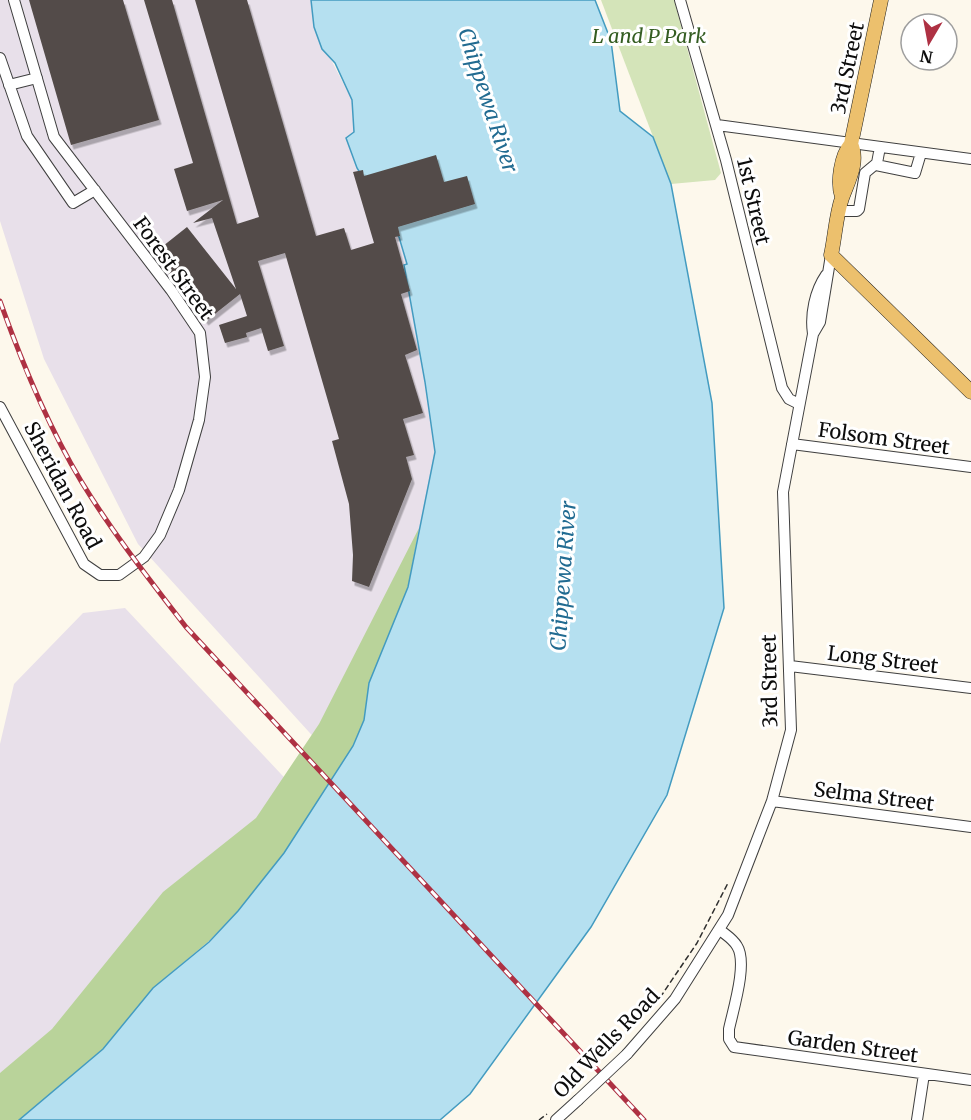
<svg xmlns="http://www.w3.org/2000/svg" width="971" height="1120" font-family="Merriweather,serif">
  <defs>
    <filter id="shadow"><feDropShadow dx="2.5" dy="4.5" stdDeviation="0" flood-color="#0004"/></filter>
  </defs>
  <rect width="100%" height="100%" fill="#fdf8ec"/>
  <path fill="#e8e0ea" d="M0,0H311L314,27L352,100L354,132L390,221L399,237L407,264L404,266L425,382L435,452L408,587L339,765L138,544L44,359L0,221Z
    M125,608L312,807L19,1120H0V744L14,684L83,613Z"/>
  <path fill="#d4e4b9" d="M601,0H674L721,173L715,180L671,184Z"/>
  <path fill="#b9d39a" d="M419,528L408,587L369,683L364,720L353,746L284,853L238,911L209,941L153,988L103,1049L19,1120H0V1073L52,1029L163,892L256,818L319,724Z"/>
  <path fill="#b5e0f0" stroke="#439bc0" stroke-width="1.5" d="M311,0H595L611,41L620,111L653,137L671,184L712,403L724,608L667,795L591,927L470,1094L440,1120H19L103,1049L153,988L209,942L238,911L284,853L353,746L364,720L369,683L408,587L435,452L425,382L404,265L407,264L399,237L357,168L346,138L354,132L352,100L335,63L322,49L314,27Z"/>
  <path fill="#534c49" filter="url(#shadow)" d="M29,0H123L159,120L71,145Z
    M144,0H172L237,224L259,217L195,0H247L316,236L344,228L351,250L374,243L353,172L363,170L364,176L436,155L444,182L467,176L475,204L398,227L400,236L395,237L410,291L401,294L417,350L405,355L423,413L403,419L414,455L406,457L412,479L369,587L352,581L353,555L349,504L332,441L339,439L285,253L258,261L284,346L268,351L261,328L246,333L247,337L225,343L219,325L247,316L240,294L206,321L153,254L187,227L236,289L212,218L193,223L223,200L187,211L174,169L193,163Z"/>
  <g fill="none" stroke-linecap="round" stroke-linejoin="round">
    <g stroke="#3f3f3f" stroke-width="12">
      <path id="minor" d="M680,0L726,160L782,388L789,399L799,404
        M0,58L27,136L73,203L95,190
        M9,85L37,78
        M717,125L971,159
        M876,165L915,173L921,153
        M840,211H857L859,209L865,173L877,163L880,147
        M813,334L820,322L831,255
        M0,407L84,564L100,575H119L144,557L160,535L179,490L199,420L205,377L200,333L171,290L54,137L14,0
        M792,444L971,467
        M790,666L971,688
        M772,801L971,827
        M720,930C726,935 733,939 737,946C748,963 733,1010 729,1029V1039L734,1047L971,1080
        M627,1054L675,999L728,915L772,801L791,730L783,492L813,334C810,314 815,291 826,275
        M556,1120L578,1100
        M917,1120L924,1074"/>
    </g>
    <g stroke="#1d1d1d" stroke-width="15">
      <path id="major" d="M851,144C859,162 848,181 842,198C836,215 835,237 831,255L971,392
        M842,197C837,182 841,156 851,144L881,0"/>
    </g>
    <path stroke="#2e2e2e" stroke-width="1.5" stroke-dasharray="6 3" stroke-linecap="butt" d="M655,1005L697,943L728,883
      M539,1120L547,1114"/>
    <use href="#minor" stroke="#fff" stroke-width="10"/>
    <use href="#major" stroke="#ecc06d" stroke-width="14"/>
    <g stroke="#ae3143" stroke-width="5">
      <path id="rail" d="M0,301C22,363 47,424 81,481C112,532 149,579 186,627L644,1120"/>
    </g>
    <use href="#rail" stroke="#fff" stroke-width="3" stroke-dasharray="9" stroke-linecap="butt"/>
    <g stroke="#3f3f3f" stroke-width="12" stroke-linecap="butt">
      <path id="minor-bridge" d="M578,1100L627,1054"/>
    </g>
    <use href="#minor-bridge" stroke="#fff" stroke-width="10"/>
  </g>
  <g text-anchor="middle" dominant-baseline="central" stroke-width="6" stroke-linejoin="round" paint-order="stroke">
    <g font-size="20" font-style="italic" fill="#345d22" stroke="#fff">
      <text x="649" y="35">L and P Park</text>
    </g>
    <g font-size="20" fill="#0c0c0c" stroke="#fff">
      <text transform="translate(847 68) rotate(-78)">3rd Street</text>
      <text transform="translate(754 201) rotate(77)">1st Street</text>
      <text transform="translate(174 268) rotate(54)">Forest Street</text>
      <text transform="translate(884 438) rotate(8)">Folsom Street</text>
      <text transform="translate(63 485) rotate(62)">Sheridan Road</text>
      <text transform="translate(883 659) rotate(7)">Long Street</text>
      <text transform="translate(769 681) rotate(-91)">3rd Street</text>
      <text transform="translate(874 796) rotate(7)">Selma Street</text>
      <text transform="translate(606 1043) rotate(-46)">Old Wells Road</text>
      <text transform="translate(853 1046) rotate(8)">Garden Street</text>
    </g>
    <g font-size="21" font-style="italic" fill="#216b91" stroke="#fff">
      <text transform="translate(488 100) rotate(72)">Chippewa River</text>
      <text transform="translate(563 576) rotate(-86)">Chippewa River</text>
    </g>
  </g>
  <g transform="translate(929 42) rotate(190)"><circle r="28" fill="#ffffff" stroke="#9e9e9e" stroke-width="1.5"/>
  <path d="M0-4.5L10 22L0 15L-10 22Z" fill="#ae3143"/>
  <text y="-9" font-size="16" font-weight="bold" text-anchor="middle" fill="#0c0c0c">N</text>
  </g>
</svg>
